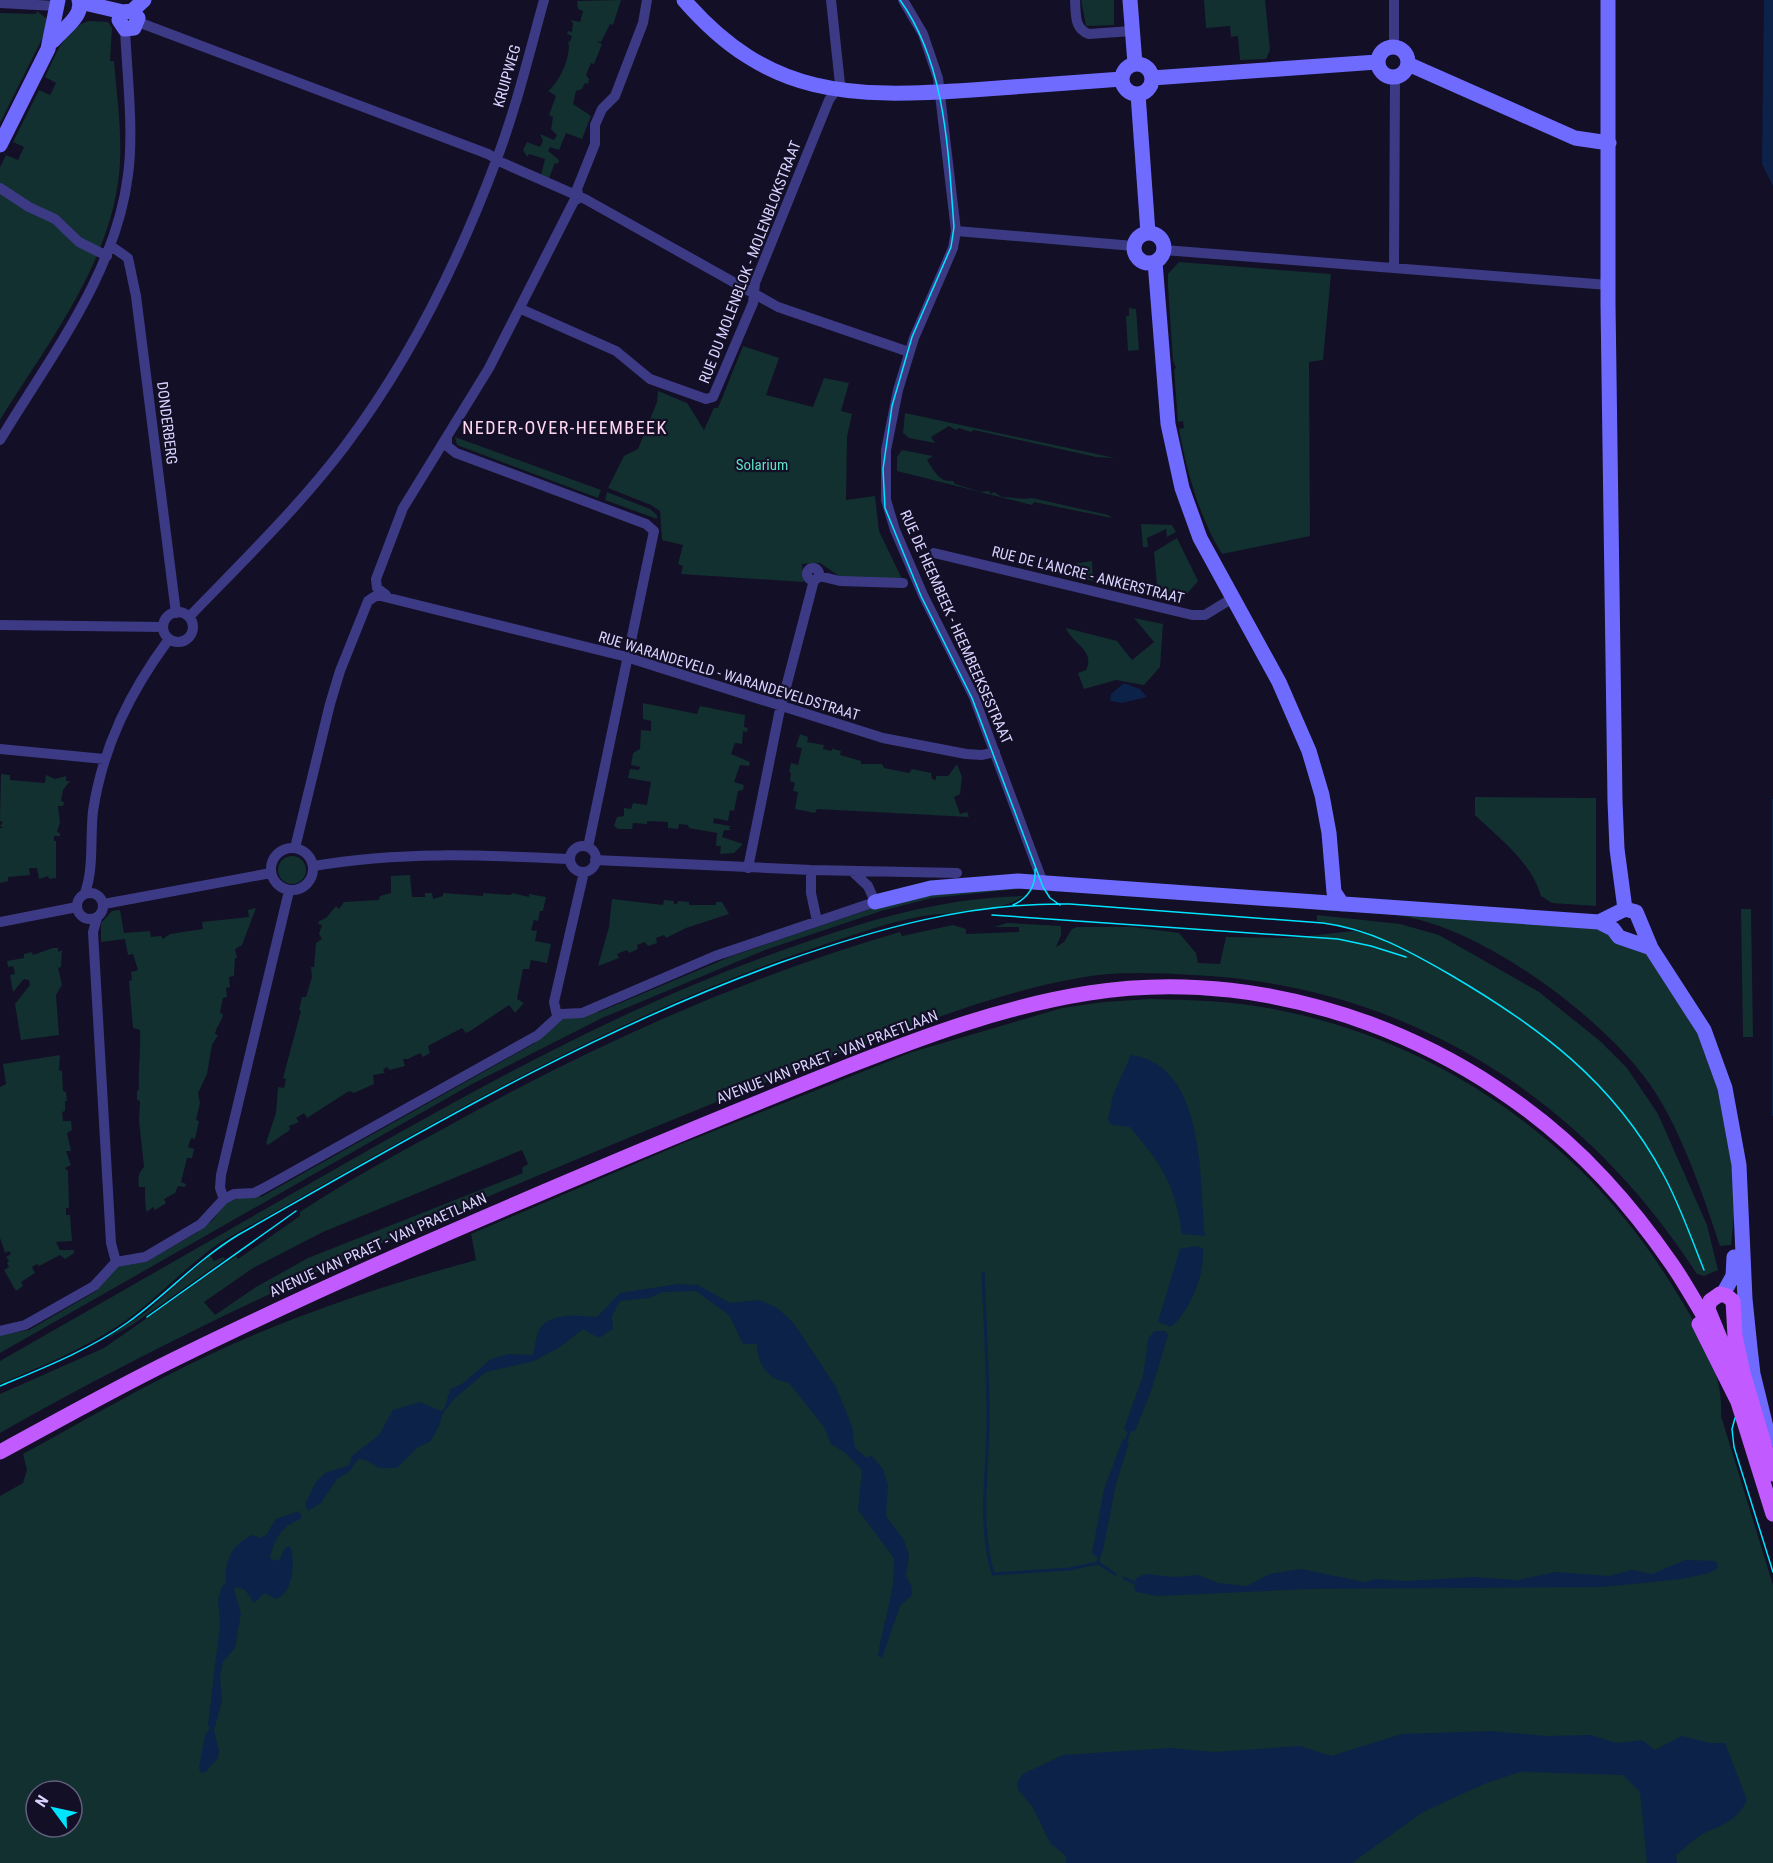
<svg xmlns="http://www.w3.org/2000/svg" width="1773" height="1863" font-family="'Roboto Condensed',sans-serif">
  <rect width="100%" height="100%" fill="#130f26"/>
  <path fill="#12302f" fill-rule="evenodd" d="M621,0L613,25L610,24L601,42L596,41L602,44L594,64L591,63L586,75L589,79L588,84L585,83L582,89L576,91L573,104L591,116L582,139L566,133L559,150L550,147L548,151L559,160L558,164L555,163L549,178L541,175L545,159L529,154L527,157L523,150L527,142L540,147L543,141L540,134L554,140L557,135L551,129L553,117L549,115L556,96L548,91C560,82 572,54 568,41L570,42L572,36L567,34L568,31L572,32L573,23L571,20L580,22L583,11L578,9L577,1Z
    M1081,0H1114V25L1086,26Z
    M1204,0H1265L1270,50L1266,59L1240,60L1238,36L1231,37L1230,26L1206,28Z
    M37,11L46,18L47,29L0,123V13L36,14Z
    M89,21L108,22L112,28L110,61H114C117,98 123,137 119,175C109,266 47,344 0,420V167L6,155L18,160L24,147L13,142L39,90L50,95L56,83L45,77C56,55 64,28 89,21Z
    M1179,262L1331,274L1323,360L1309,362L1310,536L1222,554C1200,519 1187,473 1179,429L1184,428L1183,421L1178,422L1174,369L1176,368L1173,361L1168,286V274Z
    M1129,308L1136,309L1139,350L1128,351L1126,316H1129Z
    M743,346L779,358L766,395L813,407L824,378L849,383L841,411L852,414L847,437L846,500L875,496L879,531L902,579L842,578L820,563L802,564L804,582L681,574L683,566L678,564L683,545L662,540L660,511L651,505L608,488L624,456L638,449L657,402L658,391L687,403L704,430L714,408H718Z
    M905,413L1115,458L1096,457L974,430L971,432L959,428L956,430L949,426L931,437L935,443L909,438L903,433Z
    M455,437L601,490L598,498L457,445Z
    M902,450L933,456L927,460C936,474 940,482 953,481L955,484L981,492L989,491L991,494L994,492L1002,497C1011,497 1021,500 1032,498L1108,515L1112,518L1034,502L1032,505L897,471V457Z
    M607,492L650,509L657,515V519L605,500Z
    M1141,524L1172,525L1176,532L1167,537L1166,529L1147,538L1148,547H1143Z
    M1177,538L1198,581L1180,602L1158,596L1154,552Z
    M1092,561L1093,581L1063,574L1066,565Z
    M1134,618L1163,624L1160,667L1144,685L1116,680L1084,689L1078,673L1086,670C1096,650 1071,643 1066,628L1117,641L1132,660L1154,642Z
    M643,703L697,714L700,706L745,715L744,727L748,728L747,732L743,731L742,744L735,743L731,754L750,762L749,766L740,765L734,782L744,785L743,790L738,791L734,811L730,810L728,821L714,818L713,823L730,826L729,829L733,830H724L722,837L743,844L734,853L720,854L721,846H716L717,833L689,828L688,825L679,824L678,829L668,828V822L647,821V824L633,823L632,829H618L614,826L617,817L624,816V808L631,809L633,803L647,805L651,782L628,778L630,769L639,770L640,767L631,765L633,753L640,749L641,730L651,731V721L643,719Z
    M800,734L808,737L807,742L824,745L823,749L831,751L834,746L833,749L841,751L840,755L861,761V764H882L884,768L909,773L912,769L931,773L932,779L936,780V776H948L957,764L962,777L960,794L954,797L960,814L967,812L969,817L817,809L815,813L795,809L798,792L793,791L795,783L790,781L791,773L789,772L791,763L798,765L802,748L796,747Z
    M1,774L10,775V780L45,783L46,775L55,779L66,776V781H70L63,790L61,801L64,802L63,806H58L60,822L57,832L60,833V836H54V841H56V878L49,879L48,876L39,879L37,868H29L30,875L8,877V881L0,883V828H4L0,826L3,822L0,821Z
    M1475,797L1596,798V906L1552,903L1541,896C1531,862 1501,840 1475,815Z
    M278 870a14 14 0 1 1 28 0a14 14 0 1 1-28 0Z
    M410,875L412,897H425V893H432L433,899L443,896V893L483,896V893L511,895L512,893L529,897V894L546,897L543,911H540L538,921L534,920L531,930L537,931L535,941L551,944L547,963L531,960L529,969H523L517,999L524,1003L515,1013L509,1005L470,1031L466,1033L462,1028L428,1046L430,1053L423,1057L420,1053L408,1059H403L405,1066L390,1070L387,1067L383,1070L385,1073L373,1075L374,1084L354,1093L349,1091L307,1118L304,1113L296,1118L299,1122L289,1126L290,1130L268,1145L266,1143L276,1113L278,1087L284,1088L286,1079L283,1078L301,1011L299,1010L302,997H306L312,977L311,967H314L316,943L322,939L319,934L322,925L318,924L319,921L326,918L336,906L339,909L344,902L379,900L380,896L391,893V876Z
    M1018,886V889L932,898L881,911L765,950L602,1018L472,1084L0,1353V1335L29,1330L98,1290L97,1287L115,1267L146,1262L198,1232L199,1229L212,1221L227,1201L259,1194L261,1197L535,1043L534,1040L562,1019L594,1010L599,1012L732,956L891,902L912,897Z
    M1023,896C1001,914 946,911 918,917C887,923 856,934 826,944C611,1015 418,1132 221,1242C187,1265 161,1295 128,1319C89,1347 44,1365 0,1384V1361C117,1294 234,1227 351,1160C492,1080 632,1003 786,949C865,921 938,898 1023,896Z
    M612,899L663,905L664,900L674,901V904H677L678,901L689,902V905H716V902H722L729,914L686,928L666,938L664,935L656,938L657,943L648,946L645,942L637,945L638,949L629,953L627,950L617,954L619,958L598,966L609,927Z
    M1317,907L1600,926L1648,954L1691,1015L1728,1117L1735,1207L1731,1245L1720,1246C1704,1197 1684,1139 1657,1095C1614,1026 1500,941 1420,920C1388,911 1350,913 1317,910Z
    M256,908L242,945L235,949L237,958H235L234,976L229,977L230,987L226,988L227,997L223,998L220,1012L223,1015C221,1023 217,1025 215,1034L218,1035L212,1045L207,1074L198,1093L200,1103L196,1120L199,1121L195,1139L191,1138L188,1147L194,1149L192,1158H187L181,1182L186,1184L185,1187L178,1186L175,1193L164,1199L166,1203L155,1210L153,1207L147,1212C145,1208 145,1194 145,1187H139C138,1178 138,1173 144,1167L139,1120L140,1101L137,1100V1091L139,1090C138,1066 141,1052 140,1030L133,1028L129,981L132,980L131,972L138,970L133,954L128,955L125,939L101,942V923L112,911L120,910L124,933L150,931L151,937L161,936L163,939L170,934L203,929L202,922L249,917L248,910Z
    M1741,909H1751L1753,1037H1743Z
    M1317,915L1400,924L1439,935L1539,992L1600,1041L1627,1068L1658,1114L1707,1225L1718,1270L1704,1276L1697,1274C1582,1096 1406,985 1193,975C1155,973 1117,971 1079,978C1004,991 932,1019 861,1046C774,1078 689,1113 604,1148C399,1233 193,1323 0,1433V1394L104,1348L236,1256L238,1259L300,1216V1212C345,1182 393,1156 441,1130C587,1048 739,979 900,932L902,936L953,925L966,929V934L1019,932V927H994L1007,923L1061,926V935L1056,947L1064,942L1072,929L1077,927H1133L1179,933L1196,953L1198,963L1220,964L1226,937L1291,938L1362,930L1317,921ZM522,1150L528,1164L522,1168L523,1173L308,1258L256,1287L215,1315L204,1302L253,1268L323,1232Z
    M53,948H58V952L62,950L61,967L58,968L62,985L56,995L59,1035L21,1040L15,1004L30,985L29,980L24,979L13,992L10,975L15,974L13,966L8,967L7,961L24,958V954L32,952L33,955Z
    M1151,999C1192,1000 1233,1001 1273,1009C1436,1039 1584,1142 1670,1282C1695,1322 1724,1368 1721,1416L1773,1585V1863H0V1496L23,1483L27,1470L23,1454C85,1420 147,1384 211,1354C296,1314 385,1285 476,1260L471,1234L686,1142L912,1052L1062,1008L1104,1002ZM36,1791H72V1827H36Z
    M60,1055L59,1070L62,1071L63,1091L66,1092L67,1101H65V1111L62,1112L63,1121H71L72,1130L67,1133L71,1151H66L71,1165L65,1168L68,1171L69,1208H66V1215H70L72,1241L56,1242L60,1250H74V1253L65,1259L60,1255L39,1266L37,1264L32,1267L35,1273L21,1282L23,1286L16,1291L4,1270L9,1267L7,1263L9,1261L6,1257L11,1254L9,1251L5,1253L0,1238V1087L6,1084L3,1064Z
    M210,1255L214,1261L223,1257L225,1259L132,1325L103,1341L146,1312Z"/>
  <path fill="#0c2248" d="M1764,0H1773V186L1762,164Z
    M1124,683L1140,689L1147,697L1122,703L1110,701L1111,694Z
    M1772,799H1773V1116H1772Z
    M1131,1055C1206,1065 1199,1178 1205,1236L1182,1234C1175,1184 1162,1165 1130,1127L1112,1125L1108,1120L1113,1095Z
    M1195,1246L1203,1248C1205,1274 1191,1310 1171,1327L1158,1322L1180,1249Z
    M678,1284L698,1285L730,1303L759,1300L777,1308L793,1322L836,1387L852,1426L855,1448L867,1458L871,1455L883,1469L888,1485L886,1516L904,1540L909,1555L906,1576L911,1585L912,1595L900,1606L882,1658L878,1656C883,1621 895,1596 894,1558L858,1510L862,1470L844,1452L831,1444L824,1427L789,1383C769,1380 757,1365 757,1344H743L729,1315L696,1291L663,1292L649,1298L620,1301L612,1316L613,1329L599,1338L583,1329L560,1347L534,1361L486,1372L454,1399L443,1413L439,1426L430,1442L418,1447L397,1468H379L366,1460L358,1459L350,1471L337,1479L321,1503L308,1511L305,1504L316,1482L325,1473L349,1465L352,1456L379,1435L393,1410L420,1402L441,1411L445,1408L450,1389L462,1384L491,1359L509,1354L533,1355C535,1347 536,1333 541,1327C553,1312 580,1316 597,1317L620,1293Z
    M1154,1331H1165L1168,1335L1151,1391L1135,1431L1127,1432L1124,1428L1143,1376L1148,1340Z
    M1123,1439L1129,1443L1116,1484L1103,1550L1101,1556H1095L1092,1553L1104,1489Z
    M299,1511L302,1518C281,1528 277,1534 270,1557L274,1561L280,1559L285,1548L290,1546C296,1561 293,1595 275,1599L265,1593L254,1603L245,1590L237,1587L234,1589L241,1613L235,1648L223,1662L220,1676L222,1701L214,1730L219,1751L218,1758L205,1772L201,1773L199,1768L205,1734L210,1729L208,1725L220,1624L218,1600L222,1586L226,1584C224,1562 232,1543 253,1535L260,1538L266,1535L276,1519Z
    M1685,1560L1716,1561L1718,1568L1709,1573L1682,1579L1602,1587L1308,1589L1157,1596L1137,1592L1134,1589L1136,1578L1145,1574L1174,1577L1198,1575L1218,1583L1247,1586L1270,1574L1301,1569L1364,1582L1376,1579L1405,1581L1473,1577L1518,1580L1555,1572L1609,1576L1632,1570L1652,1574Z
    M1492,1731L1545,1736L1591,1735L1616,1743L1642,1740L1655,1750L1682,1736L1710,1743H1725L1747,1800C1734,1827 1716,1824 1695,1839C1688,1844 1683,1850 1676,1855L1677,1863H1647L1640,1792L1623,1775L1520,1772L1484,1784L1423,1812L1352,1863H1066V1856L1050,1843L1032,1806L1018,1790L1017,1782L1023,1774L1063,1755L1170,1748L1214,1752L1300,1746L1331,1756L1402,1734Z"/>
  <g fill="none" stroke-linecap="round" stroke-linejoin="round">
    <path stroke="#0c2248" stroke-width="3" d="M983,1273C985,1322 988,1371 988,1419C988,1471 978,1524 993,1574L1069,1569L1098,1563
      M1125,1443L1130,1430
      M1099,1554L1098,1563L1115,1574
      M1124,1578L1139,1585"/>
    <path stroke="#3d3a85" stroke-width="10" d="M903,0L923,34L938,78L956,231L953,248L914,338L898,390L886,450V500L895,530L923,595L974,697L1043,883
      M1075,0C1076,14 1074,29 1089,34L1132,31
      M1394,0V46
      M0,3L55,6
      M138,22L488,154L503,163L585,199L778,307L909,352
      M0,188L29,207L55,219L79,242L107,256
      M579,198L577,189L595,144V125L602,109L615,96L643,23L647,0
      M956,231L1134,246
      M111,246L128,258L136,296L176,613
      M1164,250L1608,285
      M1394,268L1395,77
      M521,309L616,351L650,379L706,399L713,397L753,303L755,283L829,100L840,84L831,0
      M447,438V446L456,453L646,524L654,531L588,847
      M0,440C50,357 116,273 128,175C134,130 127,75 125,29
      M934,553L1192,615H1205L1231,599
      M807 574a6 6 0 1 1 12 0a6 6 0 1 1-12 0Z
      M819,576L840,581L903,583
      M386,595L377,588L376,579L403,508L489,368L574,201L579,198
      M163 627a15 15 0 1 1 30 0a15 15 0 1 1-30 0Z
      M189,617C243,561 298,508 345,446C409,361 459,260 496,161C516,109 529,54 544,0
      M0,625L163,627
      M0,749L104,759
      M570 859a13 13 0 1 1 26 0a13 13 0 1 1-26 0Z
      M271 869a21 21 0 1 1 42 0a21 21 0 1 1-42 0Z
      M295,848L330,704L340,671L368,601L377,595L623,656L883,738L966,754L982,755L995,752
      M595,860L811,870L957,873
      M314,866C399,851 483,855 570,859
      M748,868L779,714L814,580
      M811,870V893L817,921
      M77 906a13 13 0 1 1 26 0a13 13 0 1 1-26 0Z
      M85,893C94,868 90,838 93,811C103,746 130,692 169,639
      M104,904L271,873
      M97,918L93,932L111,1243L116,1262
      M0,922L77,907
      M557,1016L554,1002L584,872
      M224,1199L220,1188L221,1175L289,891
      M0,1331L25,1325L94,1286L116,1262L145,1257L201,1224L224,1199L234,1194L254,1193L264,1188L538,1035L561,1014L582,1013L715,956L875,902L868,886L852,871"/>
    <path stroke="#6f6bff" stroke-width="15" d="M684,0C769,98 851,98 972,90C1022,86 1072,83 1122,79
      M1130,0L1135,64
      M1608,0V304L1615,801L1617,849L1625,909
      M80,2L123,12L132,11L144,0
      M119,20L125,29L134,28L138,18L132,11
      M53,41C63,29 84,16 79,0
      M1378 62a15 15 0 1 1 30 0a15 15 0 1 1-30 0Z
      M1408,64L1575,138L1609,143
      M1122 79a15 15 0 1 1 30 0a15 15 0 1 1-30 0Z
      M1152,78L1377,62
      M1138,94L1148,233
      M0,145L48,49L58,0
      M1134 248a15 15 0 1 1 30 0a15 15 0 1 1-30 0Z
      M1155,262L1168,424L1182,488L1200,538L1279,682L1309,751L1322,795L1329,833L1334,892L1342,904
      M875,902L931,888L1018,881L1599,922L1625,909L1636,912L1651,948L1704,1030L1725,1088L1739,1165L1745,1299L1750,1348L1753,1374L1768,1435L1766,1443
      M1599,922L1613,929L1619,937L1651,948
      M1723,1294L1733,1276L1734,1257"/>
    <path stroke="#c25bff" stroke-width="15" d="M1699,1324L1738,1402L1773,1514
      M1738,1402L1722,1343L1708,1309L1710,1301L1720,1294L1727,1296L1733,1301L1735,1336L1743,1373L1773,1474
      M0,1452C57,1421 114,1389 173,1360C325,1285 481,1218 638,1152C707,1123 776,1095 846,1067C925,1036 1005,1006 1089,993C1276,963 1477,1042 1604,1179C1628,1205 1651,1234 1671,1263C1688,1287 1701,1314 1718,1338"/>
    <path stroke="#00e5ff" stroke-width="1.5" d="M900,0C946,64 948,151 954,227L951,247L912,337L892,406L883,469L885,508L921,596L972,698L1043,887L1050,898L1060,905
      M1013,905C1028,898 1036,886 1035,869
      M992,915L1338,939L1371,946L1406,957
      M147,1317L296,1211
      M0,1386C43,1368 89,1350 127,1323C166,1295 197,1260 238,1235C415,1135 590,1031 782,962C876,929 970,902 1070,904L1323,923C1370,929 1409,951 1449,974C1538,1026 1613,1081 1663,1174C1680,1205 1691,1238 1704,1270
      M1735,1418L1732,1429L1734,1447L1773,1572"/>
  </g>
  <g text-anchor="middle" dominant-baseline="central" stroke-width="4.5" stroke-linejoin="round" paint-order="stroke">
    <g font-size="15" fill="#d9d4ff" stroke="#130f26">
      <text transform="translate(507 76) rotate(-74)">KRUIPWEG</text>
      <text transform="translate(750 262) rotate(-69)">RUE DU MOLENBLOK - MOLENBLOKSTRAAT</text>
      <text transform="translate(167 423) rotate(83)">DONDERBERG</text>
      <text transform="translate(1088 575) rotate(14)">RUE DE L'ANCRE - ANKERSTRAAT</text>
      <text transform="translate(956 627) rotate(66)">RUE DE HEEMBEEK - HEEMBEEKSESTRAAT</text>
      <text transform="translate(729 676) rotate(17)">RUE WARANDEVELD - WARANDEVELDSTRAAT</text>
      <text transform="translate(827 1057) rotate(-21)">AVENUE VAN PRAET - VAN PRAETLAAN</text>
      <text transform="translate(378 1245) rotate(-24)">AVENUE VAN PRAET - VAN PRAETLAAN</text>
    </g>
    <g font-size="15" fill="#5fe0c0" stroke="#130f26">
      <text x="762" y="465">Solarium</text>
    </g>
    <g font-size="18" letter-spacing="1.5" fill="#ffd6f0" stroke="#130f26">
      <text x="565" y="427">NEDER-OVER-HEEMBEEK</text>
    </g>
  </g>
  <g transform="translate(54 1809) rotate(303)"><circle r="28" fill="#130f26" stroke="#625e7d" stroke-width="1.5"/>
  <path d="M0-4.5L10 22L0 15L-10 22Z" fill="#00e5ff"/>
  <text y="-9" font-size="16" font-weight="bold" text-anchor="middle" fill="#d9d4ff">N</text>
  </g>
</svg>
